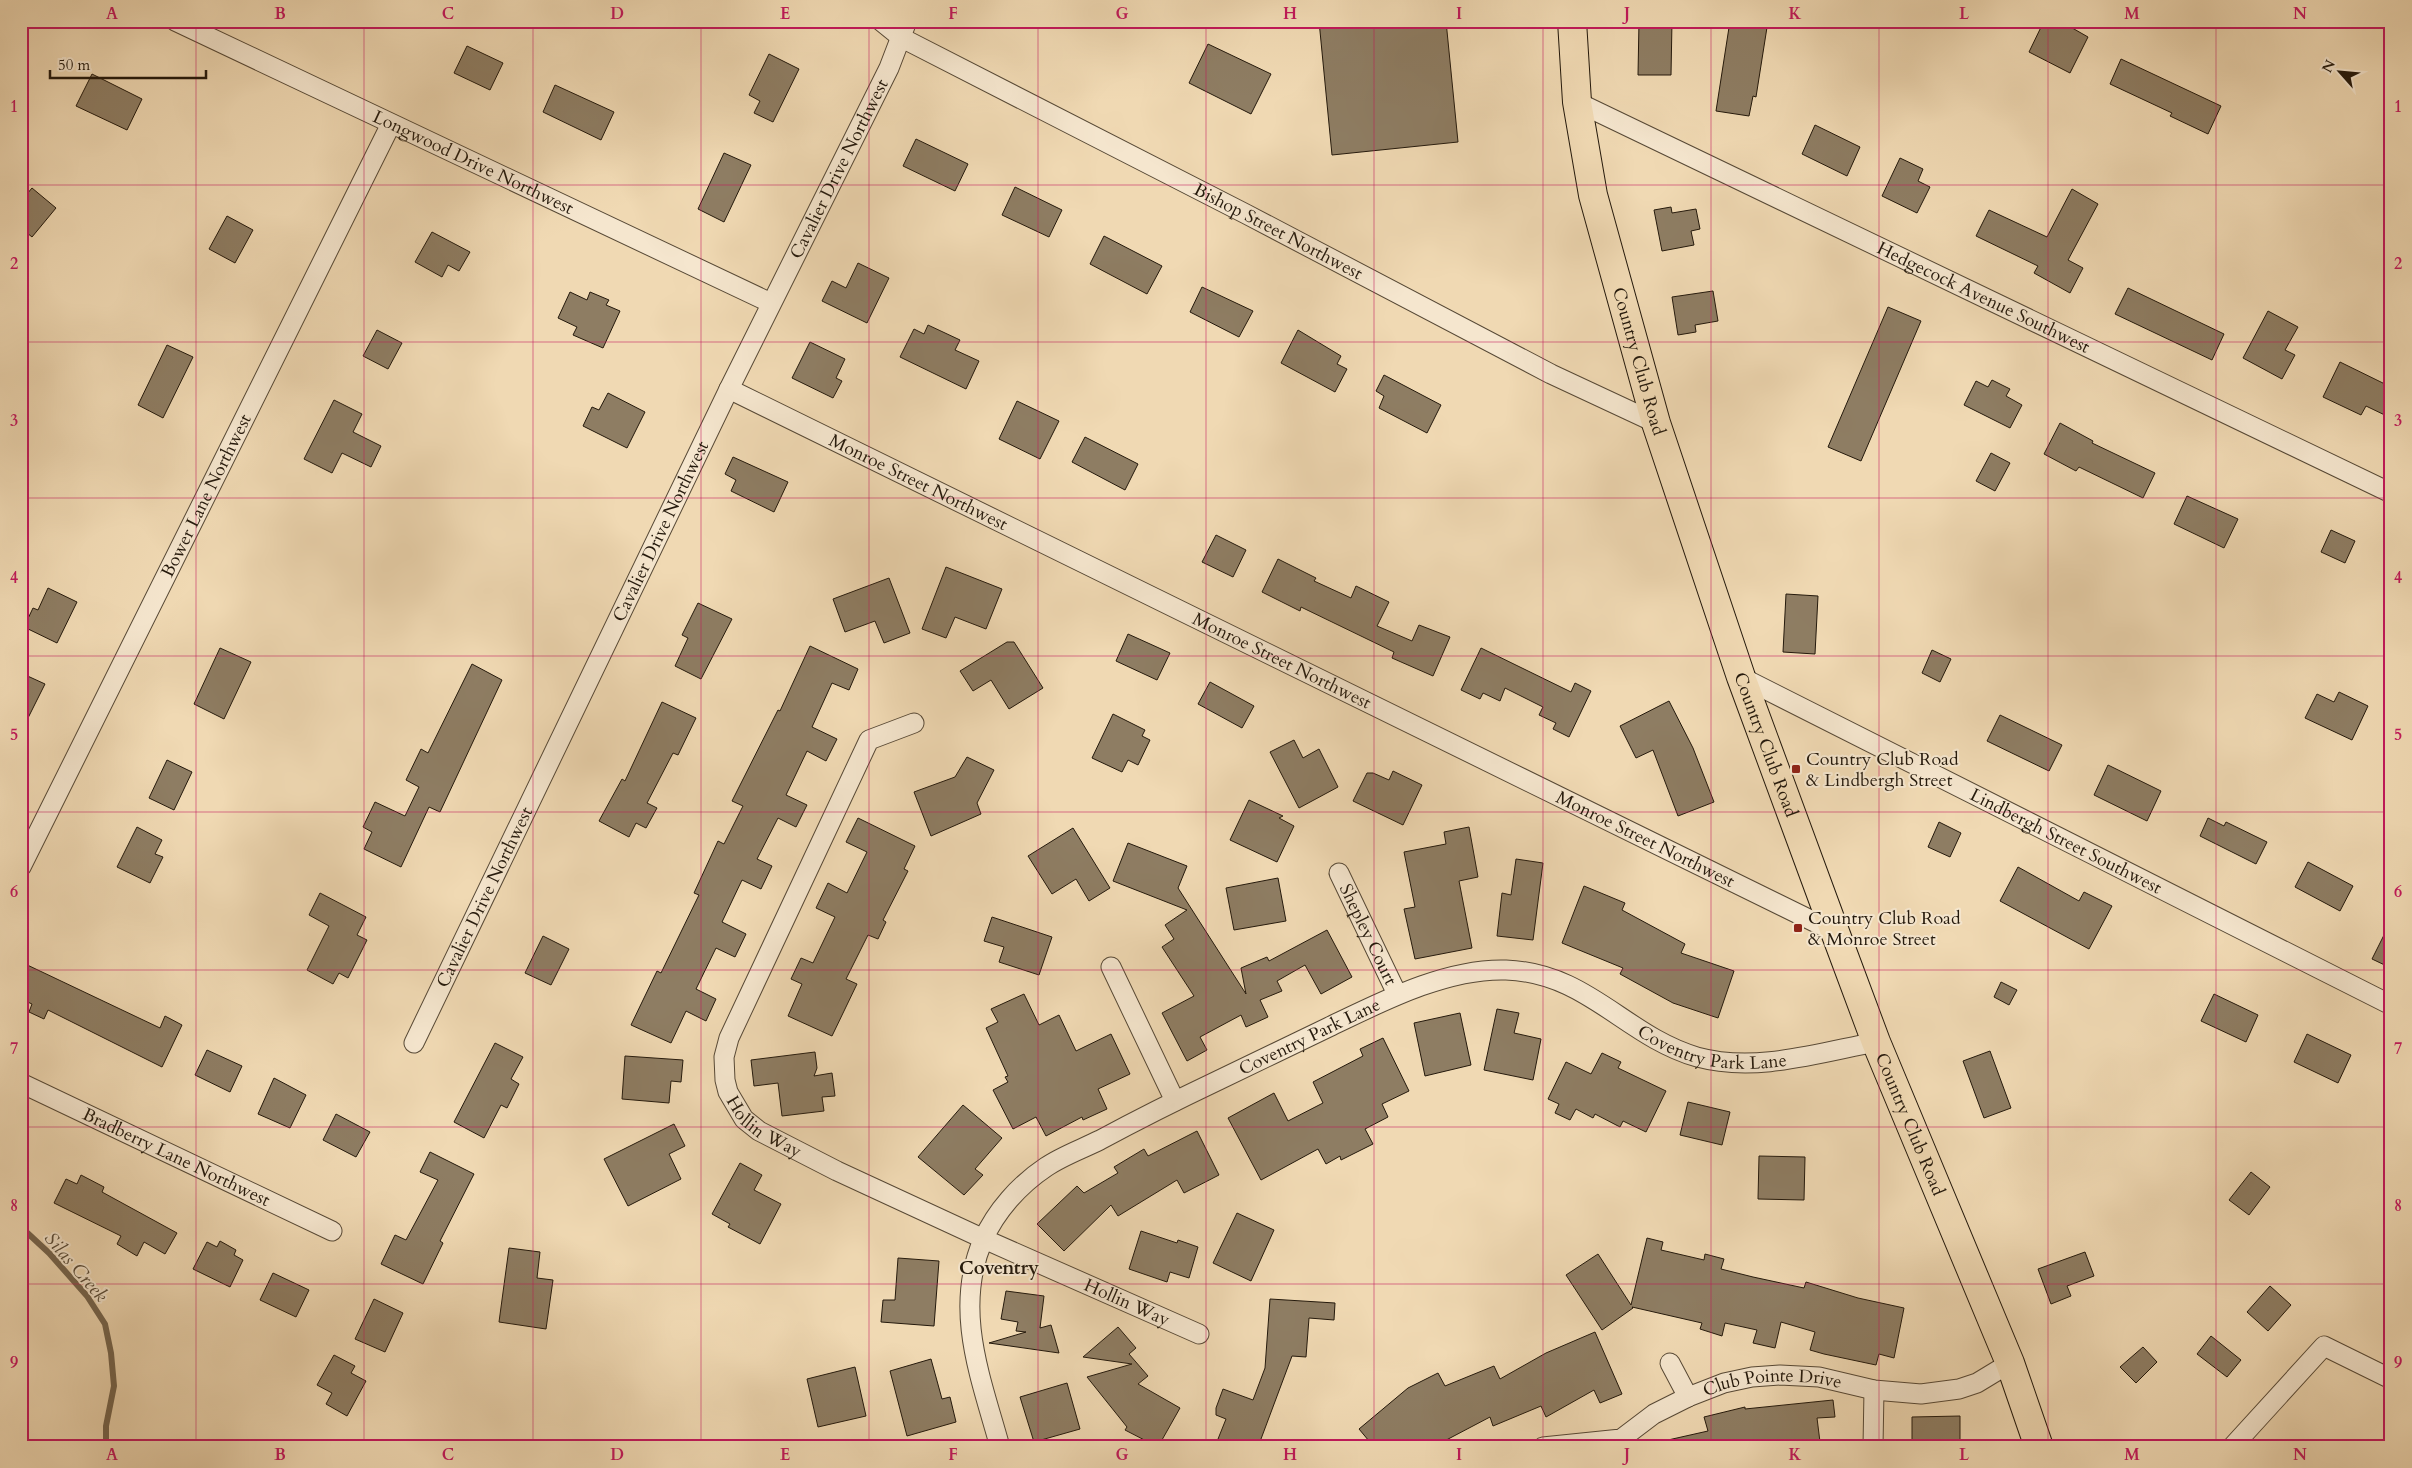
<svg xmlns="http://www.w3.org/2000/svg" width="2412" height="1468" font-family="Cardo,serif">
  <rect width="100%" height="100%" fill="#f0d9b3"/>
  <filter id="stains"><feTurbulence type="fractalNoise" baseFrequency=".004" numOctaves="4"/><feColorMatrix values="0 0 0 0 .2 0 0 0 0 .09 0 0 0 0 .02 0 0 0 .5 -.17"/></filter>
  <radialGradient id="worn" r=".72"><stop offset=".6" stop-color="#630" stop-opacity="0"/><stop offset="1" stop-color="#630" stop-opacity=".3"/></radialGradient>
  <g fill="none" stroke-linecap="round" stroke-linejoin="round">
    <path stroke="#75654e" stroke-width="6" d="M21,1227L49,1253L87,1296L105,1324L111,1353L114,1386L106,1426V1447"/>
  </g>
  <path fill="#8e7d63" stroke="#24190c" d="M1319,21H1446L1458,142L1332,155Z
    M1639,21H1672L1671,75H1638Z
    M1730,21H1768L1756,97L1753,96L1749,116L1716,111Z
    M2044,21H2060L2088,37L2070,73L2029,52Z
    M1208,44L1271,74L1251,114L1189,83Z
    M467,46L503,63L490,90L454,73Z
    M769,54L799,69L773,122L754,113L760,101L749,95Z
    M2121,59L2221,106L2208,134L2170,116L2172,113L2110,84Z
    M92,74L142,99L127,130L76,106Z
    M555,85L614,112L601,140L543,112Z
    M1815,125L1860,147L1847,176L1802,154Z
    M916,139L968,164L955,191L903,166Z
    M724,153L751,165L724,222L698,209Z
    M1900,158L1923,169L1918,181L1930,187L1917,213L1882,196Z
    M1015,187L1062,210L1049,237L1002,215Z
    M32,188L56,208L32,237L21,228V201Z
    M2072,189L2098,204L2068,260L2083,268L2070,293L2034,273L2038,266L1976,236L1989,210L2047,237Z
    M1671,207L1672,213L1696,209L1700,229L1691,231L1694,245L1662,251L1654,210Z
    M227,216L253,230L235,263L209,249Z
    M432,232L470,252L459,271L448,265L442,277L415,262Z
    M1104,236L1162,266L1147,294L1090,264Z
    M858,263L889,278L867,323L822,301L832,281L846,288Z
    M1202,287L1253,311L1239,337L1190,312Z
    M2128,288L2224,334L2212,360L2115,314Z
    M1713,291L1718,321L1695,325L1696,332L1678,335L1672,297Z
    M570,292L587,300L590,292L609,300L606,305L620,311L603,348L573,335L577,327L558,318Z
    M1888,307L1921,321L1861,461L1828,447Z
    M2268,311L2298,327L2285,350L2295,355L2282,379L2243,358Z
    M928,325L960,340L955,350L979,361L966,389L900,357L914,329L924,334Z
    M377,330L402,343L388,369L363,356Z
    M1298,330L1341,356L1337,364L1347,369L1335,392L1281,363Z
    M810,342L845,359L836,378L842,381L833,398L792,378Z
    M167,345L193,357L163,418L138,405Z
    M2340,362L2391,387V418L2366,406L2361,415L2323,397Z
    M1384,375L1441,405L1427,433L1379,408L1384,396L1376,391Z
    M1992,380L2010,389L2006,396L2022,405L2010,428L1964,405L1976,381L1988,387Z
    M608,393L645,412L627,448L583,426L592,407L599,410Z
    M334,400L362,414L353,432L381,446L371,467L342,453L332,473L304,459Z
    M1017,401L1059,421L1040,459L999,439Z
    M2060,423L2093,441L2092,443L2155,473L2143,498L2079,467L2076,471L2044,454Z
    M1085,437L1138,464L1125,490L1072,462Z
    M1991,453L2010,463L1995,491L1976,481Z
    M733,457L788,482L774,512L731,491L736,480L725,474Z
    M2187,496L2238,519L2224,548L2174,524Z
    M2331,530L2355,541L2345,563L2321,552Z
    M1216,535L1246,550L1233,577L1202,562Z
    M1278,559L1316,578L1314,581L1351,598L1356,586L1389,602L1377,626L1412,641L1419,625L1450,637L1433,676L1392,658L1394,652L1301,607L1300,611L1262,592Z
    M946,567L1002,589L986,629L955,617L946,638L922,629Z
    M889,578L910,633L884,643L875,621L845,632L833,599Z
    M48,588L77,602L57,643L24,627L33,608L38,610Z
    M1786,594L1818,596L1815,654L1783,652Z
    M698,603L732,619L701,679L675,666L688,638L682,635Z
    M1128,634L1170,653L1157,680L1116,661Z
    M1007,642H1014L1043,688L1009,709L991,680L973,691L960,671Z
    M810,646L858,669L849,690L832,683L812,727L837,739L826,761L807,751L786,795L807,805L796,827L778,818L757,859L772,866L761,889L742,880L722,922L746,934L735,957L716,948L696,989L716,999L706,1021L686,1011L671,1043L631,1025L657,971L661,973L699,895L694,893L718,841L724,844L743,806L732,801L778,710L780,711Z
    M220,648L251,662L224,719L194,704Z
    M1481,648L1571,692L1575,683L1591,691L1569,737L1553,729L1556,723L1539,715L1543,707L1505,688L1500,701L1483,693L1480,699L1461,690Z
    M1932,650L1951,659L1940,682L1922,673Z
    M472,664L502,680L440,812L429,807L401,867L364,849L372,832L363,827L375,802L405,816L419,787L406,780L421,749L428,753Z
    M21,673L45,684L21,732Z
    M1210,682L1254,706L1242,728L1198,704Z
    M2339,692L2368,706L2352,740L2305,718L2317,694L2334,702Z
    M1669,701L1693,748L1714,802L1678,816L1653,750L1636,758L1620,726Z
    M662,702L696,718L678,755L673,753L647,803L657,808L646,828L636,823L629,837L599,821L622,779L625,781Z
    M1113,714L1145,730L1142,736L1150,740L1138,765L1128,760L1122,772L1092,758Z
    M2000,715L2062,745L2049,771L1987,741Z
    M1294,740L1303,758L1319,749L1338,787L1299,808L1270,752Z
    M967,757L994,770L977,803L981,814L931,836L914,792L955,777Z
    M167,760L192,772L174,810L149,798Z
    M2108,765L2161,791L2147,821L2094,795Z
    M1393,771L1422,785L1403,825L1353,801L1367,773H1373L1389,780Z
    M1249,800L1283,816L1279,818L1294,826L1277,862L1230,840Z
    M858,818L915,846L904,869L908,871L883,920L886,922L878,939L868,935L846,979L857,984L832,1036L788,1016L802,984L791,979L801,958L813,963L835,917L816,908L828,883L847,893L867,852L846,842Z
    M2208,818L2224,826L2226,822L2267,842L2256,864L2200,836Z
    M1939,822L1961,833L1950,857L1928,847Z
    M137,827L162,840L155,854L163,857L150,883L117,867Z
    M1469,827L1478,877L1459,881L1472,948L1415,959L1404,909L1415,907L1404,852L1446,844L1444,832Z
    M1073,828L1110,888L1089,901L1076,879L1052,894L1028,856Z
    M1128,843L1187,866L1178,888L1246,994L1241,968L1267,957L1269,961L1327,930L1352,977L1321,994L1305,965L1277,981L1282,991L1260,1000L1268,1017L1246,1027L1241,1015L1200,1037L1207,1050L1187,1061L1162,1013L1194,996L1162,947L1174,939L1165,925L1187,910L1113,881Z
    M1516,859L1543,863L1533,940L1497,936L1502,893L1511,895Z
    M2308,862L2353,886L2340,911L2295,887Z
    M2018,867L2079,901L2084,892L2112,906L2089,949L2000,901Z
    M1278,878L1286,921L1234,930L1226,888Z
    M1584,886L1625,903L1622,910L1685,944L1681,953L1734,971L1718,1018L1673,1003L1620,974L1623,968L1562,943Z
    M320,893L366,917L357,935L367,940L348,978L339,973L333,984L307,970L329,926L309,915Z
    M992,917L1052,937L1039,975L999,962L1004,947L984,941Z
    M2391,921V968L2372,959Z
    M543,936L569,949L551,985L525,973Z
    M21,962L160,1028L165,1016L182,1025L162,1067L48,1010L44,1019L29,1012L32,1004L21,999Z
    M2001,982L2017,990L2009,1005L1994,997Z
    M1024,994L1039,1025L1059,1015L1076,1051L1111,1034L1130,1074L1098,1089L1107,1109L1083,1120L1082,1117L1046,1136L1036,1117L1013,1129L993,1090L1008,1082L1005,1077L1008,1076L986,1028L998,1022L991,1009Z
    M2214,994L2258,1015L2246,1042L2201,1021Z
    M1497,1009L1519,1013L1514,1033L1541,1039L1533,1080L1484,1070Z
    M1460,1013L1471,1065L1425,1076L1414,1023Z
    M2307,1034L2351,1055L2338,1083L2294,1062Z
    M1383,1038L1409,1091L1382,1104L1388,1117L1365,1129L1373,1144L1341,1160L1340,1156L1326,1164L1318,1149L1261,1180L1228,1118L1274,1093L1288,1121L1323,1103L1313,1082L1363,1056L1360,1049Z
    M495,1043L523,1057L511,1079L519,1084L507,1108L501,1105L484,1138L454,1122Z
    M207,1050L242,1066L230,1092L195,1075Z
    M1990,1051L2011,1108L1984,1118L1963,1061Z
    M815,1052L817,1068L814,1076L832,1073L835,1096L822,1097L824,1111L782,1116L778,1083L754,1086L751,1060Z
    M1602,1053L1621,1062L1618,1068L1666,1091L1646,1132L1623,1121L1620,1127L1595,1114L1593,1118L1576,1109L1570,1120L1555,1113L1559,1104L1548,1099L1566,1062L1591,1074Z
    M625,1056L683,1060L681,1082L671,1081L669,1103L622,1099Z
    M274,1078L306,1095L290,1128L258,1114Z
    M1688,1102L1730,1112L1722,1145L1680,1135Z
    M963,1105L1002,1138L975,1169L983,1175L964,1195L918,1157Z
    M336,1114L370,1132L356,1157L323,1140Z
    M674,1124L685,1146L669,1154L681,1179L628,1206L604,1159Z
    M1197,1131L1219,1175L1184,1193L1177,1180L1118,1216L1111,1205L1064,1251L1037,1224L1077,1186L1084,1193L1118,1173L1114,1167L1144,1149L1148,1156Z
    M430,1152L474,1174L440,1241L443,1243L423,1284L381,1264L395,1235L406,1240L438,1180L420,1172Z
    M1759,1156L1805,1157L1804,1200L1758,1199Z
    M740,1163L762,1175L754,1190L781,1204L760,1244L728,1227L730,1224L712,1214Z
    M2251,1172L2270,1187L2249,1215L2229,1200Z
    M81,1175L104,1187L102,1192L177,1233L165,1254L144,1242L137,1256L117,1244L121,1236L54,1203L66,1179L77,1184Z
    M1237,1213L1274,1230L1251,1281L1213,1263Z
    M1141,1231L1177,1243L1178,1240L1198,1247L1189,1278L1170,1272L1167,1282L1129,1269Z
    M1647,1238L1663,1242L1661,1250L1704,1260L1705,1254L1724,1259L1721,1269L1753,1277L1804,1288L1806,1282L1858,1298L1904,1308L1894,1358L1879,1354L1876,1365L1824,1354L1810,1350L1815,1332L1781,1322L1775,1348L1753,1343L1757,1330L1725,1323L1722,1336L1700,1329L1702,1323L1632,1307L1633,1308L1602,1330L1566,1275L1598,1254L1631,1305Z
    M220,1241L236,1250L234,1255L243,1260L230,1287L193,1269L207,1242L217,1247Z
    M509,1248L540,1252L537,1278L553,1280L546,1329L499,1322Z
    M2085,1252L2094,1276L2067,1286L2071,1296L2051,1304L2038,1269Z
    M898,1258L939,1261L934,1326L881,1322L883,1300H895Z
    M273,1273L309,1290L296,1317L260,1300Z
    M2270,1286L2291,1305L2268,1331L2247,1312Z
    M1006,1291L1044,1296L1040,1328L1051,1325L1059,1353L989,1343L1026,1332L1016,1331L1018,1322L1001,1319Z
    M374,1299L403,1313L385,1352L355,1339Z
    M1270,1299L1335,1303L1334,1320L1309,1318L1306,1357L1292,1356L1258,1447H1240L1218,1439L1226,1419L1216,1415V1408L1223,1389L1253,1400L1265,1368Z
    M1118,1327L1136,1348L1129,1354L1148,1376L1138,1384L1180,1408L1158,1447L1125,1430L1127,1427L1087,1377L1132,1364L1083,1357Z
    M1595,1332L1622,1394L1600,1403L1594,1390L1546,1417L1541,1406L1493,1426L1490,1417L1433,1447H1374L1359,1429L1408,1388L1438,1373L1445,1386L1494,1366L1500,1379L1546,1353Z
    M2211,1336L2241,1360L2227,1377L2197,1354Z
    M2143,1347L2157,1362L2136,1383L2120,1367Z
    M334,1355L355,1366L351,1373L366,1381L347,1416L326,1404L332,1393L317,1385Z
    M931,1359L942,1399L950,1397L956,1422L907,1436L890,1371Z
    M855,1367L866,1416L818,1427L807,1379Z
    M1067,1383L1080,1429L1034,1442L1020,1397Z
    M1833,1400L1835,1417L1817,1418L1820,1442L1780,1447H1669L1668,1440L1708,1431L1704,1417L1745,1407V1409Z
    M1960,1416V1447H1912V1417Z"/>
  <g fill="none" stroke-linecap="round" stroke-linejoin="round">
    <g stroke="#574936" stroke-width="21">
      <g id="minor">
        <path id="s1" d="M175,21L771,303"/>
        <path id="s2" d="M881,21L902,38L1246,214L1551,374L1656,423"/>
        <path id="s3" d="M1577,102L2391,493"/>
        <path id="s4" d="M729,389L1835,932"/>
        <path id="s5" d="M1741,677L2391,1005"/>
        <path id="s6" d="M914,723L869,740L729,1038L724,1057L725,1080L728,1092L744,1119L759,1131L837,1171L984,1239L1199,1334"/>
        <path id="s7" d="M21,867L391,124"/>
        <path id="s8" d="M1339,873L1397,994"/>
        <path d="M1111,967L1175,1101"/>
        <path id="s9" d="M414,1043L729,389L889,68L907,21"/>
        <path id="s10" d="M21,1083L332,1231"/>
        <path d="M1670,1363L1688,1397"/>
        <path id="s11" d="M1000,1447C981,1378 953,1310 983,1240C996,1211 1019,1185 1046,1167C1062,1156 1082,1149 1100,1140C1139,1119 1179,1099 1219,1080C1256,1062 1292,1045 1329,1027C1381,1002 1446,968 1506,970C1588,973 1625,1036 1697,1057C1756,1073 1818,1053 1876,1042"/>
        <path id="s12" d="M1543,1447L1621,1439L1654,1414L1688,1397L1724,1383L1752,1377L1780,1375L1819,1377L1874,1390L1921,1394L1959,1389L1977,1383L2010,1363"/>
        <path d="M1873,1447L1874,1390"/>
        <path d="M2232,1447L2324,1346L2391,1379"/>
      </g>
    </g>
    <g stroke="#24190c" stroke-width="30">
      <g id="primary">
        <path id="s13" d="M1572,21L1577,102L1593,195L1656,423L1741,677L1835,932L1876,1042L2010,1363L2039,1447"/>
      </g>
    </g>
    <use href="#minor" stroke="#f5e6ce" stroke-width="19"/>
    <use href="#primary" stroke="#f0d9b3" stroke-width="28"/>
  </g>
  <path fill="none" stroke="#c2185b" stroke-width="1" stroke-opacity="0.55" d="M196,21V1447M364,21V1447M533,21V1447M701,21V1447M869,21V1447M1038,21V1447M1206,21V1447M1374,21V1447M1543,21V1447M1711,21V1447M1879,21V1447M2048,21V1447M2216,21V1447M21,185H2391M21,342H2391M21,498H2391M21,656H2391M21,812H2391M21,970H2391M21,1127H2391M21,1284H2391"/>
  <g fill="#8f2418" stroke="#f5e6ce" stroke-width="2">
    <rect x="1791" y="764" width="10" height="10" rx="2.5"/>
    <rect x="1793" y="923" width="10" height="10" rx="2.5"/>
  </g>
  <g text-anchor="middle" dominant-baseline="central" stroke-width="4" stroke-linejoin="round" paint-order="stroke">
    <g font-size="18" fill="#24190c" stroke="#f5e6ce">
      <text stroke="none"><textPath href="#s1" startOffset="330">Longwood Drive Northwest</textPath></text>
      <text stroke="none"><textPath href="#s9" startOffset="972">Cavalier Drive Northwest</textPath></text>
      <text stroke="none"><textPath href="#s2" startOffset="450">Bishop Street Northwest</textPath></text>
      <text stroke="none"><textPath href="#s3" startOffset="451">Hedgecock Avenue Southwest</textPath></text>
      <text stroke="none"><textPath href="#s13" startOffset="348">Country Club Road</textPath></text>
      <text stroke="none"><textPath href="#s4" startOffset="211">Monroe Street Northwest</textPath></text>
      <text stroke="none"><textPath href="#s7" startOffset="415">Bower Lane Northwest</textPath></text>
      <text stroke="none"><textPath href="#s9" startOffset="568">Cavalier Drive Northwest</textPath></text>
      <text stroke="none"><textPath href="#s4" startOffset="616">Monroe Street Northwest</textPath></text>
      <text stroke="none"><textPath href="#s13" startOffset="752">Country Club Road</textPath></text>
      <text stroke="none"><textPath href="#s4" startOffset="1021">Monroe Street Northwest</textPath></text>
      <text stroke="none"><textPath href="#s5" startOffset="364">Lindbergh Street Southwest</textPath></text>
      <text stroke="none"><textPath href="#s9" startOffset="162">Cavalier Drive Northwest</textPath></text>
      <text stroke="none"><textPath href="#s8" startOffset="68">Shepley Court</textPath></text>
      <text stroke="none"><textPath href="#s11" startOffset="604">Coventry Park Lane</textPath></text>
      <text stroke="none"><textPath href="#s11" startOffset="1039">Coventry Park Lane</textPath></text>
      <text stroke="none"><textPath href="#s6" startOffset="484">Hollin Way</textPath></text>
      <text stroke="none"><textPath href="#s13" startOffset="1158">Country Club Road</textPath></text>
      <text stroke="none"><textPath href="#s10" startOffset="172">Bradberry Lane Northwest</textPath></text>
      <text stroke="none"><textPath href="#s6" startOffset="889">Hollin Way</textPath></text>
      <text stroke="none"><textPath href="#s12" startOffset="245">Club Pointe Drive</textPath></text>
    </g>
    <g font-size="18" fill="#24190c" stroke="#f5e6ce" text-anchor="start">
      <text x="1806" y="759">Country Club Road<tspan x="1806" dy="21">&amp; Lindbergh Street</tspan></text>
      <text x="1808" y="918">Country Club Road<tspan x="1808" dy="21">&amp; Monroe Street</tspan></text>
    </g>
    <g font-size="19" font-style="italic" fill="#5a4c38" stroke="#f5e6ce">
      <text transform="translate(76 1267) rotate(49)">Silas Creek</text>
    </g>
    <g font-size="19" font-weight="bold" fill="#24190c" stroke="#f5e6ce">
      <text x="999" y="1268">Coventry</text>
    </g>
  </g>
  <rect width="2412" height="1468" fill="none" stroke="#f0d9b3" stroke-width="55"/>
  <g transform="translate(2340 72) rotate(297)" stroke="#f5e6ce" stroke-width="4" paint-order="stroke">
  <path d="M0-4L9 19L0 12L-9 19Z" fill="#24190c"/>
  <text y="-8" font-size="14" font-weight="bold" text-anchor="middle" fill="#24190c">N</text>
  </g>
  <path d="M50 70v8h156v-8" fill="none" stroke="#24190c" stroke-width="2.5"/>
  <text x="58" y="70" font-size="15" fill="#24190c" stroke="#f5e6ce" stroke-width="4" paint-order="stroke">50 m</text>
  <rect x="28" y="28" width="2356" height="1412" fill="none" stroke="#c2185b" stroke-width="2"/>
  <g font-size="16" text-anchor="middle" font-weight="bold" fill="#c2185b">
    <text x="112" y="19">A</text>
    <text x="280" y="19">B</text>
    <text x="448" y="19">C</text>
    <text x="617" y="19">D</text>
    <text x="785" y="19">E</text>
    <text x="953" y="19">F</text>
    <text x="1122" y="19">G</text>
    <text x="1290" y="19">H</text>
    <text x="1459" y="19">I</text>
    <text x="1627" y="19">J</text>
    <text x="1795" y="19">K</text>
    <text x="1964" y="19">L</text>
    <text x="2132" y="19">M</text>
    <text x="2300" y="19">N</text>
    <text x="14" y="112">1</text>
    <text x="2398" y="112">1</text>
    <text x="14" y="269">2</text>
    <text x="2398" y="269">2</text>
    <text x="14" y="426">3</text>
    <text x="2398" y="426">3</text>
    <text x="14" y="583">4</text>
    <text x="2398" y="583">4</text>
    <text x="14" y="740">5</text>
    <text x="2398" y="740">5</text>
    <text x="14" y="897">6</text>
    <text x="2398" y="897">6</text>
    <text x="14" y="1054">7</text>
    <text x="2398" y="1054">7</text>
    <text x="14" y="1211">8</text>
    <text x="2398" y="1211">8</text>
    <text x="14" y="1368">9</text>
    <text x="2398" y="1368">9</text>
    <text x="112" y="1460">A</text>
    <text x="280" y="1460">B</text>
    <text x="448" y="1460">C</text>
    <text x="617" y="1460">D</text>
    <text x="785" y="1460">E</text>
    <text x="953" y="1460">F</text>
    <text x="1122" y="1460">G</text>
    <text x="1290" y="1460">H</text>
    <text x="1459" y="1460">I</text>
    <text x="1627" y="1460">J</text>
    <text x="1795" y="1460">K</text>
    <text x="1964" y="1460">L</text>
    <text x="2132" y="1460">M</text>
    <text x="2300" y="1460">N</text>
  </g>
  <rect width="100%" height="100%" filter="url(#stains)"/>
  <rect width="100%" height="100%" fill="url(#worn)"/>
</svg>
